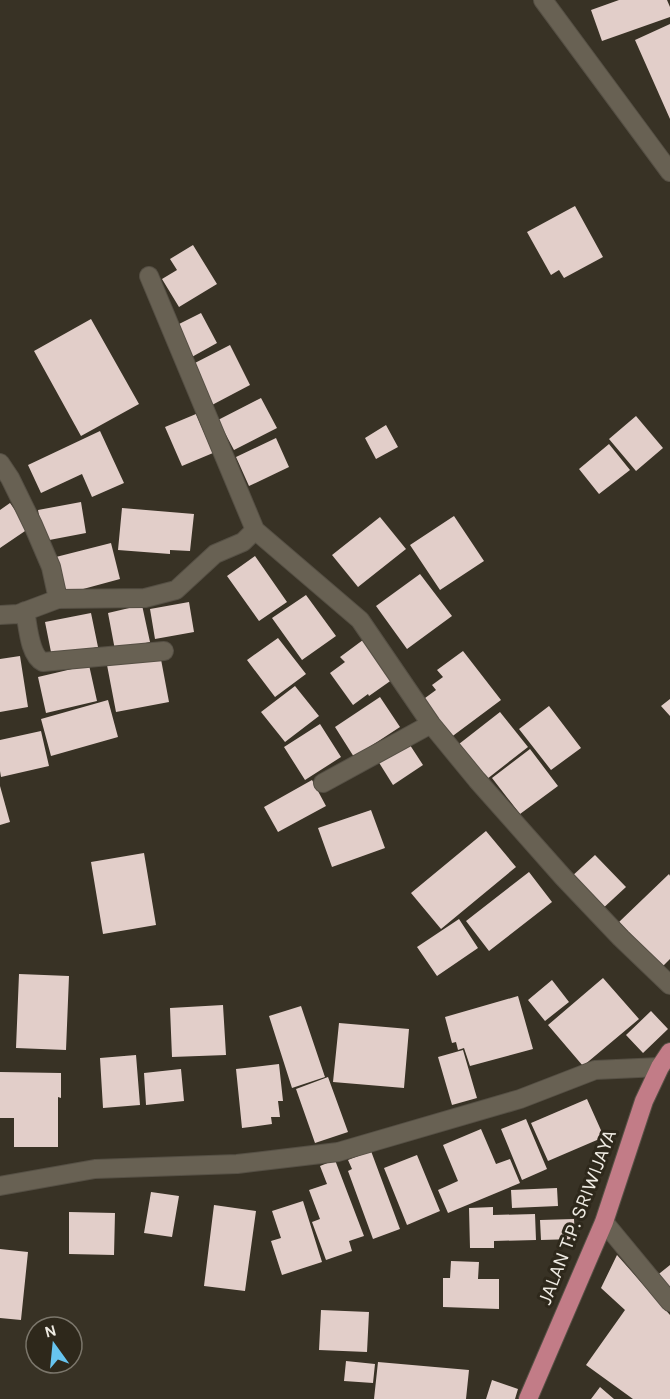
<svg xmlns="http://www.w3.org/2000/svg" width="670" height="1399" font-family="Karla,sans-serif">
  <rect width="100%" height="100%" fill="#383225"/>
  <path fill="#e2cec9" d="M619,0H667L670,7V17L602,41L591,10Z
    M670,24V119L635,40Z
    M575,206L603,257L564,278L559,270L551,275L527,232Z
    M193,245L217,284L179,307L162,279L177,270L170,259Z
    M201,313L217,343L190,358L173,327Z
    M91,319L139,404L81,436L34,351Z
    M230,345L250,385L212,405L191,365Z
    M261,398L277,428L234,450L218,420Z
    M196,414L213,453L182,466L165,427Z
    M636,416L663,448L636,471L609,439Z
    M386,425L398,447L376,459L365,438Z
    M100,431L124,483L92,497L82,474L41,493L28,465Z
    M276,438L289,467L249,486L236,457Z
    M609,444L630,470L599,494L579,469Z
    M81,502L86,533L44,541L38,510Z
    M10,503L28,529L0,548V510Z
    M122,508L194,514L190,551L170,550V554L118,550Z
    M454,516L484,561L440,590L410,545Z
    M380,517L406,549L358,587L332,555Z
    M111,543L120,579L61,595L52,558Z
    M255,556L287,602L259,621L227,576Z
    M420,574L452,616L407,649L376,606Z
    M306,595L336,636L302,660L272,618Z
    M189,602L194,632L155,639L150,609Z
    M142,605L150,642L115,650L108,613Z
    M91,613L98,647L52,657L45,622Z
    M367,637L396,677L369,696L368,694L353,705L330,673L345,662L340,657Z
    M278,638L306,674L275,697L247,660Z
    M463,651L501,700L450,738L421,701L436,690L432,685L443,677L437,670Z
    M160,654L169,702L116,712L107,665Z
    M20,656L28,707L0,712V659Z
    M89,665L97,701L46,713L38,677Z
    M295,686L319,716L285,742L261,712Z
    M380,697L400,727L354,757L335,727Z
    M670,699V716L661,706Z
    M108,700L118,737L51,756L41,719Z
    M549,706L581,748L551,770L519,729Z
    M500,712L528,747L487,779L459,744Z
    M320,724L341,757L305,780L284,747Z
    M41,731L49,766L1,777L0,771V740Z
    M408,742L423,765L393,785L378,761Z
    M530,749L558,786L520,814L492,778Z
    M312,780L326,806L278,832L264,807Z
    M0,786L10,822L0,825Z
    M371,810L385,848L332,867L318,828Z
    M486,831L516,867L441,929L411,893Z
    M144,853L156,925L103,934L91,862Z
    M595,855L626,887L600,911L570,878Z
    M529,872L552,902L489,951L466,921Z
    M669,874L670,876V959L662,967L619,922Z
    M459,919L478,948L437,976L417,947Z
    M19,974L69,976L66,1050L16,1048Z
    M603,978L639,1019L583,1066L548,1025Z
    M552,980L569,1002L545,1021L528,1000Z
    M518,996L533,1049L470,1066L464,1048L458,1050L456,1042L452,1043L445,1017Z
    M223,1005L226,1055L172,1057L170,1008Z
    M301,1006L325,1077L292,1088L269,1016Z
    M651,1011L668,1029L643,1053L626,1035Z
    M339,1023L409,1029L404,1088L333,1082Z
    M463,1050L477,1098L452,1105L438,1057Z
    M136,1055L140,1105L103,1108L100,1058Z
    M279,1064L283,1101H278L280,1117H271L272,1124L242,1128L236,1069Z
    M181,1069L184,1101L146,1105L144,1073Z
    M0,1072L61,1073V1098L58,1097V1147H14V1118H0Z
    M328,1077L348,1132L315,1143L296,1089Z
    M587,1099L604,1137L548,1161L531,1123Z
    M526,1119L547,1169L522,1180L501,1129Z
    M481,1129L496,1164L510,1159L520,1183L448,1213L438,1190L458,1181L443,1145Z
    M371,1151L400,1229L373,1239L348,1171L352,1169L348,1160Z
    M417,1155L440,1211L407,1225L384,1168Z
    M335,1160L364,1236L349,1241L352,1251L326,1260L312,1222L320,1219L309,1190L327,1184L320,1166Z
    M557,1188L558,1206L512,1208L511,1190Z
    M151,1192L179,1196L172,1237L144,1233Z
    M303,1201L322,1262L282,1275L271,1241L281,1238L272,1211Z
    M214,1205L256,1211L245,1291L204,1286Z
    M493,1207V1215L535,1214L536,1240L494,1241V1248H470L469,1208Z
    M69,1212L115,1213L114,1255L69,1254Z
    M574,1219L575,1239L541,1240L540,1220Z
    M0,1249L28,1252L21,1320L0,1318Z
    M617,1255L670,1315V1399H633L586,1365L625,1310L601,1288Z
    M451,1261L479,1262L478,1279H499V1309L443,1307V1278H450Z
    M670,1265V1295L655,1277Z
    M321,1310L369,1312L367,1352L319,1350Z
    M346,1361L375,1364L373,1383L344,1381Z
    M378,1362L469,1370L466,1399H374Z
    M492,1380L518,1389L515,1399H486Z
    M600,1387L614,1399H591Z"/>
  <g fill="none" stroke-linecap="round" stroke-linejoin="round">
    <g stroke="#565045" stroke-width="20">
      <path id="minor" d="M543,0L670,172
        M149,276L255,530L360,620L431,724L477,780L563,877L621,938L670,985
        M0,463L10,478L33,525L51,567L58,599
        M25,611C28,625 29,655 43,662L164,651
        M0,615L18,614L58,599L145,598L176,590L215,554L243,542L255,530
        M323,783L431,724
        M0,1186L95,1169L237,1164L338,1152L520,1099L595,1070L660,1067
        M604,1222L670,1302"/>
    </g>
    <g stroke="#565045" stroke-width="20">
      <path id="major" d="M528,1399L604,1222L644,1101L660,1067L670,1052"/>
    </g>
    <use href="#minor" stroke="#686153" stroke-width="18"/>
    <use href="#major" stroke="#c27c87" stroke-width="18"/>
  </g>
  <g text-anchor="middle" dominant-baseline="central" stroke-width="6" stroke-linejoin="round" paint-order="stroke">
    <g font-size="20" fill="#efebe3" stroke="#2e281b">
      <text transform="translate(577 1217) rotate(-69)">JALAN T.P. SRIWIJAYA</text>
    </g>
  </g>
  <g transform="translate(54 1345) rotate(345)"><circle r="28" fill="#2e281b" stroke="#7b766b" stroke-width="1.5"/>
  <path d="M0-4.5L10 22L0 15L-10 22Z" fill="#67c4ef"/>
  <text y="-9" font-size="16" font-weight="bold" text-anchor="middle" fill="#efebe3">N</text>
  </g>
</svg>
